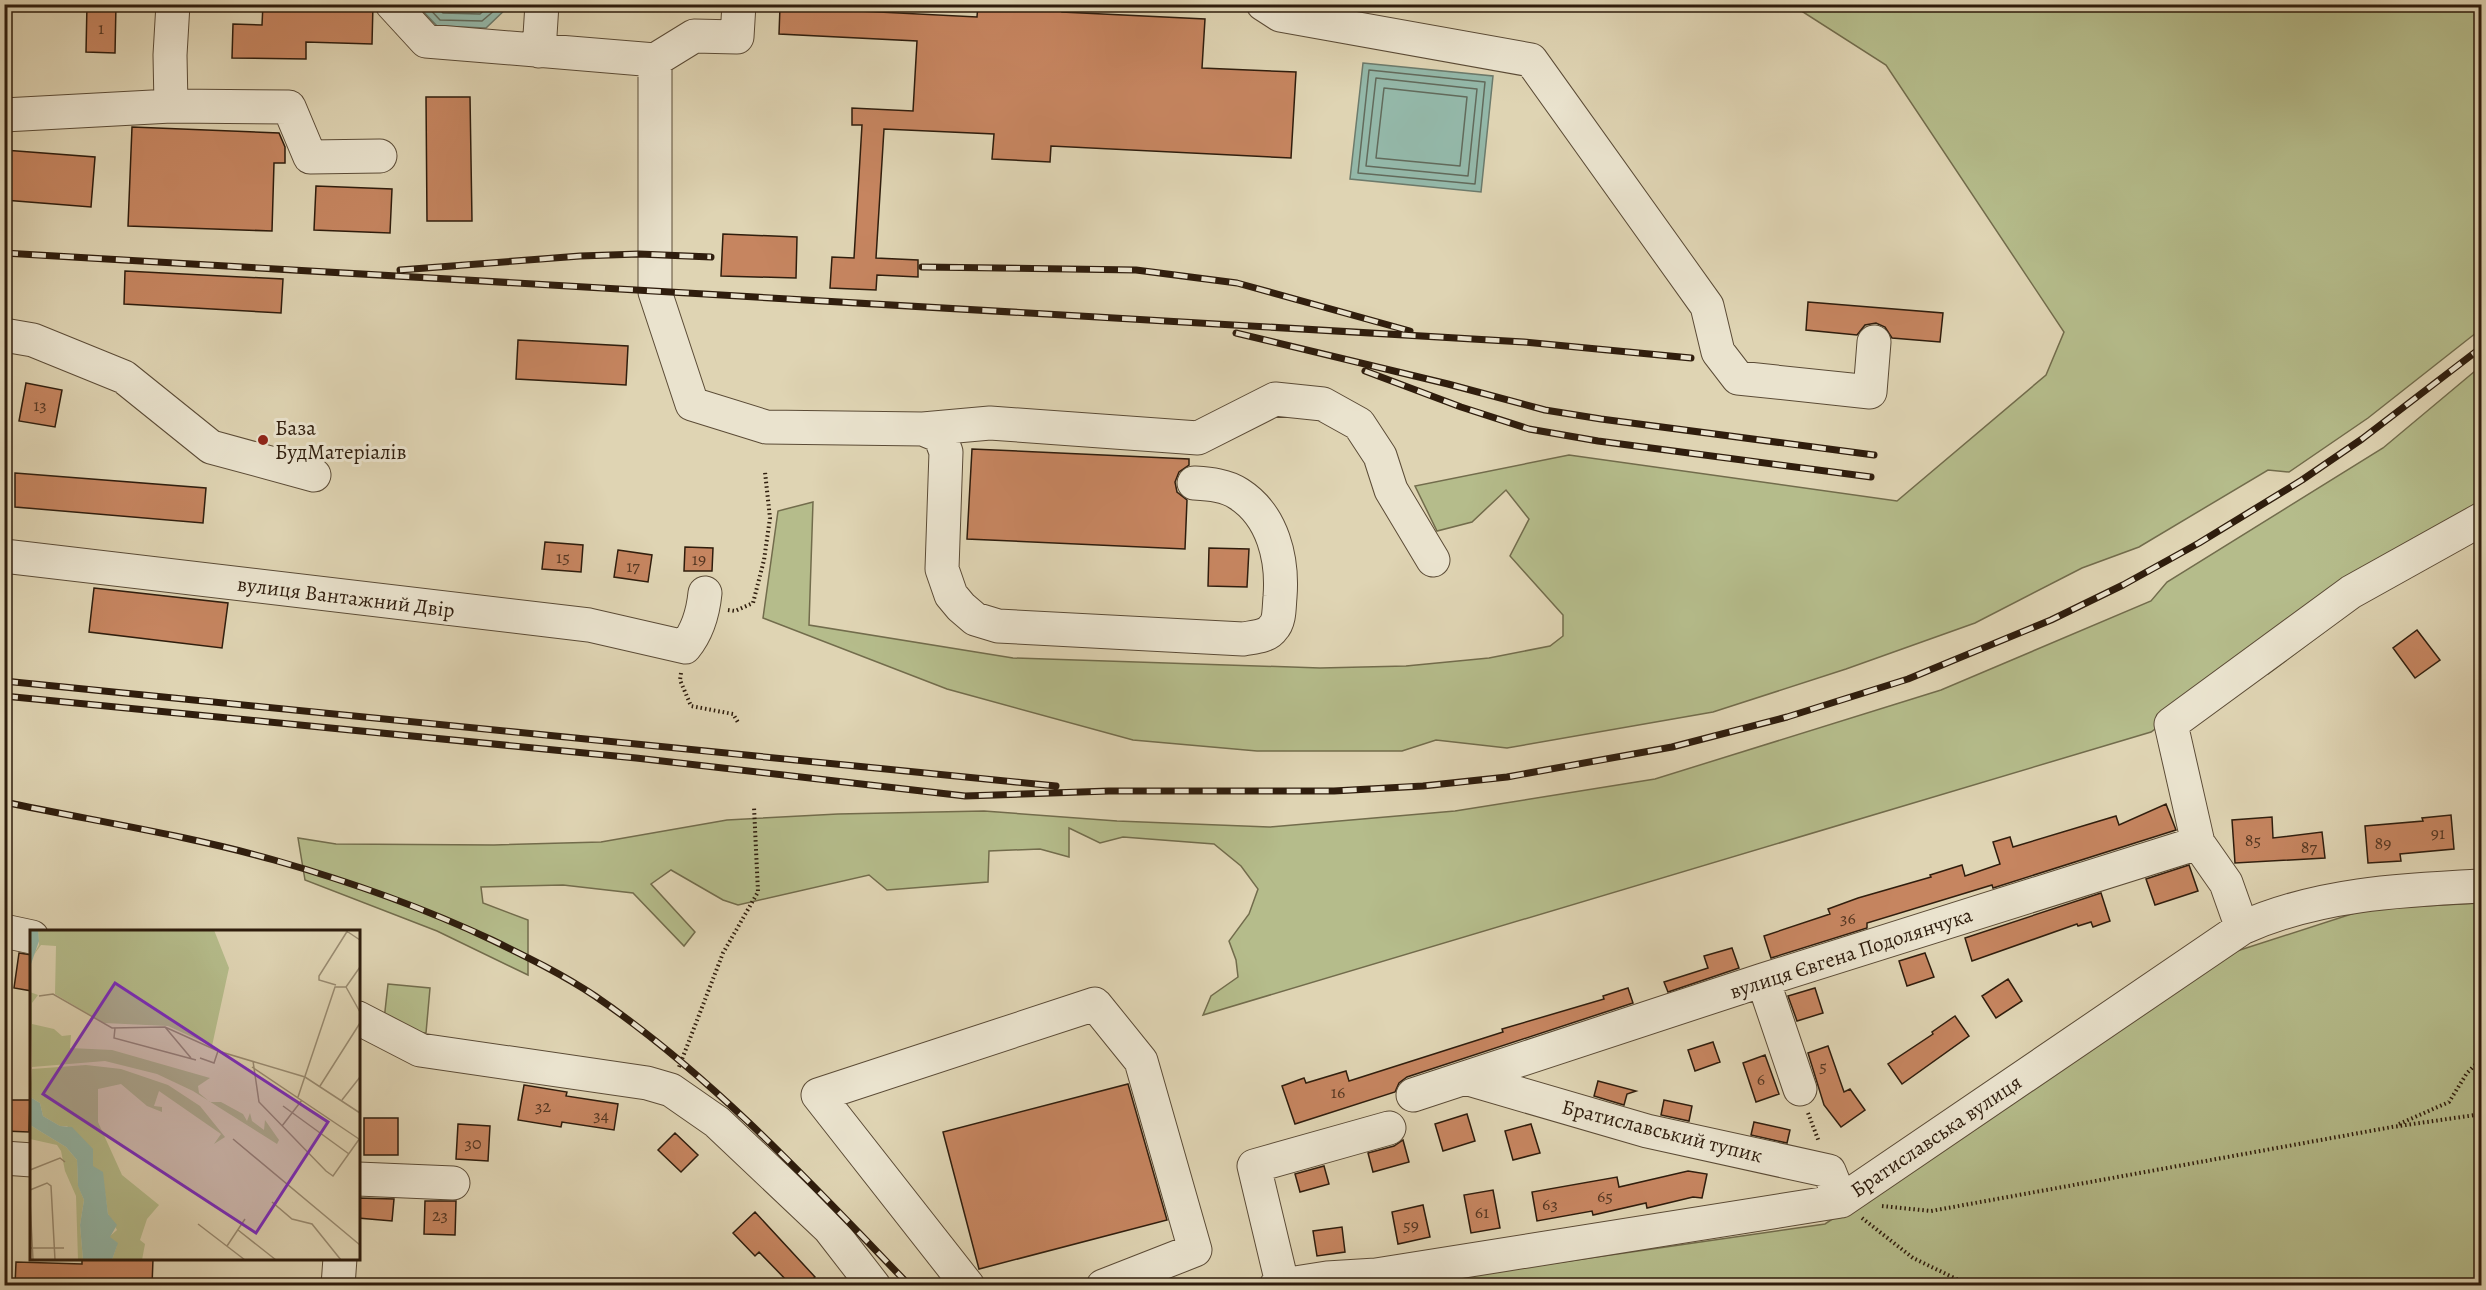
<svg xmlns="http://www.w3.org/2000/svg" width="2486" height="1290" font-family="Alegreya,serif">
  <rect width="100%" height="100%" fill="#dfd4b3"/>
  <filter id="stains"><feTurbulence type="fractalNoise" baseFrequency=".00333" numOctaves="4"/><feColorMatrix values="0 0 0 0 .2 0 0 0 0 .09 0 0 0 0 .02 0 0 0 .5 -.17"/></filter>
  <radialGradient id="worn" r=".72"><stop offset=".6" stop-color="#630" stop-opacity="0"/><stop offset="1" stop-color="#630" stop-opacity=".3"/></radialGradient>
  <path fill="#b5bc8b" stroke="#726c4c" stroke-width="1.5" d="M1792,5H2481V329L2368,418L2289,472L2268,470L2139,547L2082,568L1975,623L1846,669L1713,712L1507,748L1436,740L1402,751H1257L1133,740L947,689L763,618L778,511L813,502L809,625L1013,658L1320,668L1406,666L1489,658L1550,646L1563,636V615L1510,556L1529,519L1506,490L1472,522L1437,531L1415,486L1569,455L1897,501L2046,375L2064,332L1886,65Z
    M2481,366V538L2384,587L2268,674L2251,652L2225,678L2151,732L1203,1015L1211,996L1238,977L1236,960L1229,941L1249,914L1258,889L1241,866L1214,844L1123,837L1100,843L1069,828V857L1040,849L989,851L988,882L887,890L869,875L738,905L723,900L671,870L651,884L695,932L684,946L633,893L563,885L481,887L483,903L528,920V975L437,931L305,880L298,838L336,844L494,845L601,842L727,820L838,814L984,811L1117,821L1269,827L1455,811L1655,779L1941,690L2151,601L2167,582L2383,448Z
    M2481,903V1285L1395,1286L1825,1224L2237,951L2367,909Z
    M388,984L430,988L426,1033L383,1029Z"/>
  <path fill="#94b8a9" stroke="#6c7a6b" stroke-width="1.5" d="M417,5H510L486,28L437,26Z
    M1363,63L1493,76L1481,192L1350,179Z"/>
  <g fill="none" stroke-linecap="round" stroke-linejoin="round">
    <path stroke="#626a5b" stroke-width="1.5" d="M425,4L440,20L482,21L502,4
      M435,4L443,13L480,14L491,4
      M1369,70L1485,82L1475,184L1358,173Z
      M1376,78L1477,89L1468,176L1366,166Z
      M1384,88L1467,97L1460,166L1376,158Z"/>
  </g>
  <path fill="#c68560" stroke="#2f1d0d" stroke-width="1.5" d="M87,4H116L115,53L86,52Z
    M263,4H373L372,44L306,42V59L232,58L233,24L262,25Z
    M978,4H1063L1062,12L1205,19L1202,68L1296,72L1291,158L1051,146L1050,162L992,159L994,134L884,129L876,258L918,260V277L877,275L876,290L830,288L832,257L854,258L862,125H852V108L913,111L917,41L779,34L780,7L977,17Z
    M426,97H470L472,221H427Z
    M132,127L279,133L285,147V163H274L272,231L128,226Z
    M4,150L95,157L91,207L4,200Z
    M316,186L392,189L390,233L314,230Z
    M723,234L797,237L796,278L721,276Z
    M125,271L283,279L281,313L124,304Z
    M1808,302L1943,313L1940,342L1892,338L1885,327L1876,323L1865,325L1857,335L1806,330Z
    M518,340L628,346L626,385L516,379Z
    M26,383L62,390L55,427L19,421Z
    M972,449L1189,459V465L1179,472L1175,482L1177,492L1187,500L1185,549L967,539Z
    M15,473L206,488L203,523L15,507Z
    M545,542L583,545L581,572L542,569Z
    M685,547L713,548L712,571H684Z
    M1209,548L1249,549L1247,587L1208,586Z
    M618,550L652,555L648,582L614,577Z
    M94,588L228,603L222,648L89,632Z
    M2417,630L2440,660L2415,678L2393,648Z
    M2166,804L2176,830L1993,888L1992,885L1867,923V928L1771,958L1764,936L1830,914L1828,909L1858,898L1931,877L1930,875L1962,865L1965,876L2000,864L1993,842L2010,837L2013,847L2116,816L2119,825Z
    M2451,815L2454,849L2400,854L2401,861L2368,863L2365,826L2423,821L2422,818Z
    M2272,817L2273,838L2322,832L2325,858L2235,863L2232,820Z
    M2189,865L2198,891L2155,905L2146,879Z
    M2101,893L2110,921L2093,927L2091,922L2078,926L2077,924L1972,961L1965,938Z
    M1732,948L1739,968L1668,992L1664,982L1708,968L1704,956Z
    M19,953L32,955V991L14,988Z
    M1925,953L1934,977L1907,986L1899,961Z
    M2008,979L2022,1001L1996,1018L1982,996Z
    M1628,988L1633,1003L1407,1077L1399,1083L1395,1092L1295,1124L1282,1086L1304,1078L1306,1083L1346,1071L1349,1081L1503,1032L1502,1029L1604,999L1603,996Z
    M1815,988L1823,1013L1797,1021L1788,996Z
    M1955,1016L1969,1036L1902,1084L1888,1064L1933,1034L1932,1032Z
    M1713,1042L1720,1062L1695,1071L1688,1050Z
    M1828,1046L1844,1092L1850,1089L1865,1110L1841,1127L1824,1105L1808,1053Z
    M1765,1055L1779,1094L1756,1102L1743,1063Z
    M1598,1081L1636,1091L1627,1094L1624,1105L1594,1096Z
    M1128,1084L1167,1220L979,1269L943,1132Z
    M524,1085L567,1092L566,1096L618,1104L614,1130L562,1122L561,1127L518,1120Z
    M4,1100H30L29,1132L4,1131Z
    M1664,1100L1692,1106L1689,1121L1661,1115Z
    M1467,1114L1475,1141L1443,1151L1435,1124Z
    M364,1118H398V1155H364Z
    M1754,1122L1790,1130L1787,1143L1751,1135Z
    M458,1124L490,1126L488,1161L456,1159Z
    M1531,1124L1540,1153L1513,1160L1505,1131Z
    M675,1133L698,1155L681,1172L658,1150Z
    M1403,1140L1409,1162L1373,1172L1368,1153L1394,1146Z
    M1324,1166L1329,1184L1300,1192L1295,1174Z
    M1688,1171L1707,1174L1702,1198L1693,1197L1647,1208L1646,1203L1593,1215L1592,1211L1537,1221L1532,1192L1617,1177L1619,1187Z
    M1493,1190L1500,1228L1471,1233L1464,1195Z
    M358,1198L394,1199L392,1221L358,1218Z
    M425,1201H456L455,1235L424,1234Z
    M1423,1205L1430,1237L1398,1244L1392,1212Z
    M755,1212L815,1277L806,1286H792L759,1252L755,1256L733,1233Z
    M1342,1227L1345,1252L1317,1256L1313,1231Z
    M82,1258L153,1259L152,1286H15L16,1262L82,1264Z"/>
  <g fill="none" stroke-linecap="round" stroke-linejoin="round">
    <g stroke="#5b4b36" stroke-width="35">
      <path id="minor" d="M392,4L426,41L655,60L694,36L737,37L739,4
        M1263,4L1280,15L1531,60L1707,306L1718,352L1738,378L1870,392L1874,342
        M539,51L542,4
        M655,60V292L692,404L766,427L923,429L940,436L946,452L942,569L951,595L961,607L975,619L998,626L1243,639C1253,637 1267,637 1273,628C1280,621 1279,606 1280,597C1283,559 1273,516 1239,494C1226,485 1209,484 1194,483
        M171,106L170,55L173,4
        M4,115L171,106L289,107L310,157L380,156
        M4,335L33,340L124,377L211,447L314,475
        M923,429L990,423L1198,438L1275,399L1323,404L1359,424L1380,456L1391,490L1433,560
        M4,556L589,625L685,647C698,631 703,613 705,593
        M2198,843L2171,724L2351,592L2482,519
        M4,931L32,937
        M1763,980L1800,1089
        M358,1018L420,1050L647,1083L671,1090L717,1122L829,1228L874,1286
        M1465,1078L1647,1131L1829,1171L1841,1201
        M1413,1095L1763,980L2198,843L2226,883L2242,928
        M4,1158L32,1160
        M358,1179L453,1183
        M1282,1283L1254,1166L1389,1128
        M338,1286L340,1258
        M968,1286L818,1095L1095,1004L1141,1061L1195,1250L1103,1286
        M1276,1286L1327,1278L1376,1275L1841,1201L2242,928C2317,894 2401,890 2482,886"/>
    </g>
    <path stroke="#2f1d0d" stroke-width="4" stroke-dasharray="1.5 3" stroke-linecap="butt" d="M728,610L735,611L753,603L764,560L770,518L765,472
      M681,673L680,680L691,706L733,714L739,724
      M679,1067L723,953L758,892L754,807
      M1808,1113L1819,1142
      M2399,1124L2449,1102L2467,1073L2482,1058
      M1882,1206L1931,1211L2392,1127L2482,1114
      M1862,1218L1913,1258L1971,1286"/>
    <use href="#minor" stroke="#eae3ce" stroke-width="33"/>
    <g stroke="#2f1d0d" stroke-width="7">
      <path id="rail" d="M4,253L1524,342L1691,358
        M922,267L1136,270L1237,283L1410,331
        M400,270L580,256L639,254L711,257
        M1236,333L1448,384L1545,410L1601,419L1874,455
        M1365,371L1461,407L1529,429L1598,441L1871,477
        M4,681L1056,786
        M4,696L636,758L965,796L1109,791H1334L1423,786L1507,777L1672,747L1787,717L1908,679L2051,620L2123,585L2199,543L2302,480L2362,439L2482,347
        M4,802C94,821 186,835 274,860C348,881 422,907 492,940C527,957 562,974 595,996C712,1076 812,1184 910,1286"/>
    </g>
    <use href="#rail" stroke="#eae3ce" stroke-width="4.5" stroke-dasharray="14" stroke-linecap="butt"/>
  </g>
  <circle fill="#8f2418" stroke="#eae3ce" stroke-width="2" cx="263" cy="440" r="6"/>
  <g text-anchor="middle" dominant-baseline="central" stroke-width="6" stroke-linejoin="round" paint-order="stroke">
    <g font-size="18" fill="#553722">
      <text x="101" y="28">1</text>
      <text x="40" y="405">13</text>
      <text x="563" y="557">15</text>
      <text x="699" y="559">19</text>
      <text x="633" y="566">17</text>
      <text x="2438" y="833">91</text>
      <text x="2253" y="840">85</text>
      <text x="2383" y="843">89</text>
      <text x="2309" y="847">87</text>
      <text x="1848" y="918">36</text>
      <text x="1823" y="1066">5</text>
      <text x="1761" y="1079">6</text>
      <text x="1338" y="1092">16</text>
      <text x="543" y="1106">32</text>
      <text x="601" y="1115">34</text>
      <text x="473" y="1143">30</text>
      <text x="1605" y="1196">65</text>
      <text x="1550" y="1204">63</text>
      <text x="1482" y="1212">61</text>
      <text x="440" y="1215">23</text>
      <text x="1411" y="1225">59</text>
    </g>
    <g font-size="21" fill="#2f1d0d" stroke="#eae3ce" text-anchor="start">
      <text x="275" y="428">База<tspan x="275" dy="24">БудМатеріалів</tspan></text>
    </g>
    <g font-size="21" fill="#2f1d0d" stroke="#eae3ce">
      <text transform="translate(346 597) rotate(7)">вулиця Вантажний Двір</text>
      <text transform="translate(1851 953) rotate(-18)">вулиця Євгена Подолянчука</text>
      <text transform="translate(1662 1131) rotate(14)">Братиславський тупик</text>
      <text transform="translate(1936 1136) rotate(-34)">Братиславська вулиця</text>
    </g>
  </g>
  <g transform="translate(30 930)">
    <rect width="330" height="330" fill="#dfd4b3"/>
    <path d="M8,0H184L199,38L182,116L138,96L74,93L25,64L26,16L11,15L3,26L9,15ZM0,62L8,65L2,73V94L24,99L32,106L41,105L40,118L82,120L180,148L168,156L169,163L180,172H191L213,184L217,191L220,183L222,191L234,200L235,190L249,210L247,214L163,161L127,144L75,131L2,137ZM56,135L91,139L138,155L170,176L195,207L184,214L191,204L129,161L124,176L132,177V182L117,176L91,154L68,159V192L92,245L129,275L117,289L110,310L115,314L112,330H82L87,315L79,307L87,300L78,284L73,248L63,237V224L37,196H30L13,186L10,173L0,167L2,139ZM0,195L36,217L47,230L48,255L54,270L50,295L53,330H48L46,266L35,241L31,221L27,215L0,209Z" fill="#b5bc8b"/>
    <path d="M0,0H8L9,11L0,37ZM0,167L10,173L13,186L30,196L42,197L63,219V236L73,242L78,284L87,295L80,307L88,313L82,330H53L50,295L54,270L48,256L47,230L36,217L0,195Z" fill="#94b8a9"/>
    <path fill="none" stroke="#998b71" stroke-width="1.5" d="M315,0L330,10M306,55L289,50V46L318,0M316,57L330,82M316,57L330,37M9,66L23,64L82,98L135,97L188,121L275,147L330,183M135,97L161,128M85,98L84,108L166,130M170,128L184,133L188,121M223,131L229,172L296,241L303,246L330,208M222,137L329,209M290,156L330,93M268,167L305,57H316M312,170L330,147M253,176L319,224M252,196L272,170M203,209L330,315M0,240L30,228L35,232M0,260L17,253L21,256L25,330M0,271L3,330M242,272L262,289L282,294L311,330M168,294L215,330M208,300L246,330M197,316L215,289M0,318H34"/>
    <path fill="#7b2cbf" fill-opacity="0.15" stroke="#7b2cbf" stroke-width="3" d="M85,53L298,192L226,303L13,164Z"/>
    <rect width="330" height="330" fill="none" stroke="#2f1d0d" stroke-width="3"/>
  </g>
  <rect width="2486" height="1290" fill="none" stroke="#dfd4b3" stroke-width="24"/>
  <rect x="6" y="6" width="2474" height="1278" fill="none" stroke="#2f1d0d" stroke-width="3"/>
  <rect x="12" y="12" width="2462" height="1266" fill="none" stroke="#2f1d0d" stroke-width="1.5"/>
  <rect width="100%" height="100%" filter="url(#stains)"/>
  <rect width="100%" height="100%" fill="url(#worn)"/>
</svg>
